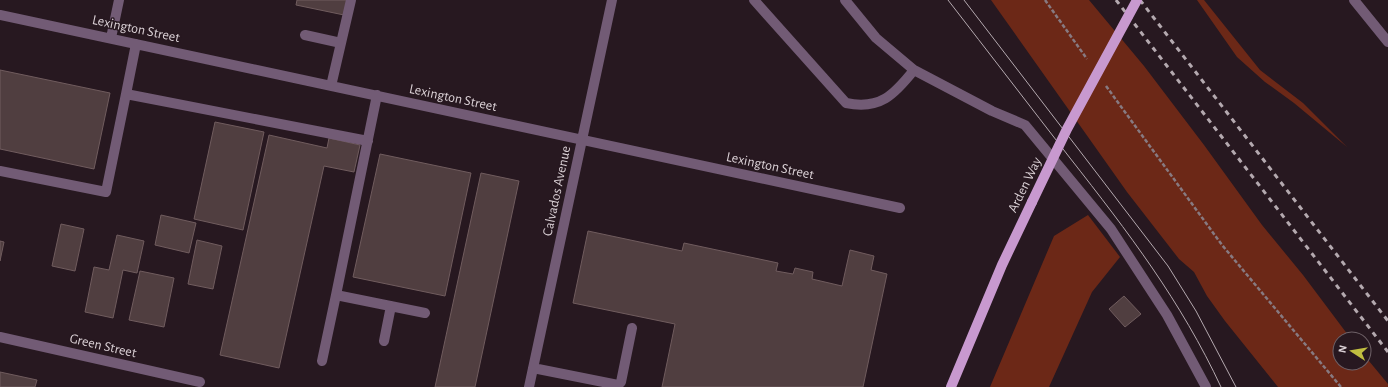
<svg xmlns="http://www.w3.org/2000/svg" width="1388" height="387" font-family="'Alegreya Sans',sans-serif">
  <rect width="100%" height="100%" fill="#271820"/>
  <path fill="#6c2817" d="M991,0H1089L1144,66L1204,145L1262,225L1303,275L1351,339H1340V363H1364V355L1388,384V387H1278L1225,321L1207,296L1194,272L1179,259L1127,192Z
    M1197,0H1204L1260,70L1303,103L1347,147L1294,103L1265,82L1237,57Z
    M1088,215L1120,257L1092,292L1049,387H990L1054,236Z"/>
  <path fill="#503e40" stroke="#705c5e" d="M297,0H347L344,15L296,5Z
    M0,70L110,93L94,169L0,149Z
    M215,122L264,132L243,230L194,219Z
    M269,135L327,148L329,138L360,145L354,172L324,166L279,368L220,355Z
    M380,154L471,173L445,296L353,277Z
    M481,173L519,181L475,387H435Z
    M161,215L196,223L189,253L155,245Z
    M61,224L84,229L75,271L52,266Z
    M588,231L682,251L684,243L778,263L776,271L793,274L795,268L813,272L812,279L842,286L850,250L874,256L871,270L887,274L863,387H662L675,324L573,303Z
    M117,235L144,241L137,273L123,270L113,318L85,312L94,267L109,270Z
    M197,240L222,246L213,289L188,284Z
    M0,241L4,242L0,261Z
    M140,271L174,278L164,327L129,320Z
    M1124,296L1141,314L1125,327L1109,309Z
    M0,372L37,380L35,387H0Z"/>
  <g fill="none" stroke-linecap="round" stroke-linejoin="round">
    <path stroke="#877a81" stroke-width="2.5" stroke-dasharray="4 2" stroke-linecap="butt" d="M1045,0L1087,59
      M1106,86L1222,245L1341,387"/>
    <path stroke="#725b75" stroke-width="10" d="M754,0L846,103C880,110 894,95 914,70
      M845,0L876,38L914,70L992,111L1025,125L1111,229L1167,315L1206,387
      M1354,0L1388,42
      M0,15L900,208
      M305,35L341,43
      M111,38L119,0
      M331,86L351,0
      M126,94L136,44
      M377,95L336,295L425,313
      M0,171L106,192L126,94L368,141
      M0,337L200,382
      M384,341L391,306
      M322,361L336,295
      M533,368L618,385L621,382L632,328
      M529,387L612,0"/>
    <path stroke="#c899cf" stroke-width="10" d="M951,387L1002,265L1032,202"/>
    <path stroke="#b4a9af" stroke-width="1" d="M948,0C989,53 1029,105 1070,158C1128,232 1181,301 1221,387
      M964,0L1168,266L1196,311L1236,387"/>
    <path stroke="#b4a9af" stroke-width="3" stroke-dasharray="5 5" stroke-linecap="butt" d="M1116,0L1388,352
      M1140,0L1388,321"/>
    <path stroke="#c899cf" stroke-width="10" d="M1032,202L1067,129L1137,0"/>
  </g>
  <g text-anchor="middle" dominant-baseline="central" stroke-width="3" stroke-linejoin="round" paint-order="stroke">
    <g font-size="14" fill="#dad0d5" stroke="#271820">
      <text transform="translate(136 29) rotate(12)">Lexington Street</text>
      <text transform="translate(453 98) rotate(12)">Lexington Street</text>
      <text transform="translate(770 166) rotate(12)">Lexington Street</text>
      <text transform="translate(1025 185) rotate(-64)">Arden Way</text>
      <text transform="translate(557 191) rotate(-78)">Calvados Avenue</text>
      <text transform="translate(103 346) rotate(13)">Green Street</text>
    </g>
  </g>
  <g transform="translate(1352 351) rotate(282)"><circle r="19" fill="#271820" stroke="#6f6268"/>
  <path d="M0-3L7 15L0 10L-7 15Z" fill="#c1be40"/>
  <text y="-6" font-size="11" font-weight="bold" text-anchor="middle" fill="#dad0d5">N</text>
  </g>
</svg>
